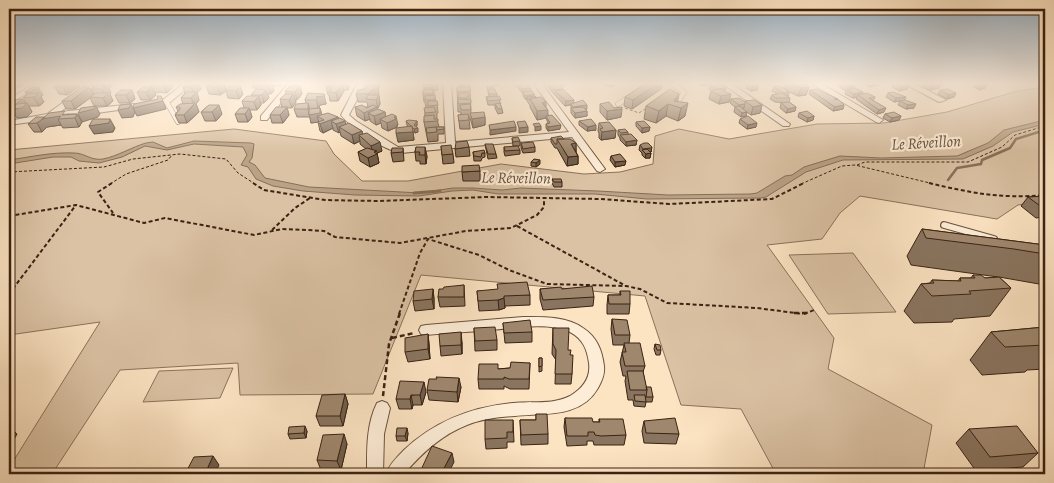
<svg xmlns="http://www.w3.org/2000/svg" width="1054" height="483" font-family="Alegreya,serif">
  <rect width="100%" height="100%" fill="#fce3c2"/>
  <filter id="stains"><feTurbulence type="fractalNoise" baseFrequency=".004" numOctaves="4"/><feColorMatrix values="0 0 0 0 .2 0 0 0 0 .09 0 0 0 0 .02 0 0 0 .5 -.17"/></filter>
  <radialGradient id="worn" r=".72"><stop offset=".6" stop-color="#630" stop-opacity="0"/><stop offset="1" stop-color="#630" stop-opacity=".3"/></radialGradient>
  <path fill="#dbc2a4" stroke="#8a725c" d="M1045,87V201L1018,205L997,219L860,196L840,213L822,239L767,245L834,338L828,369L932,425L923,474H776L741,409L681,405L645,296L421,275L373,394L240,395L238,363L120,370L52,474H9V468L100,322L9,335V150L234,129L326,141L334,154L362,181H408L501,164L584,174L620,172L653,164L655,136L679,129L729,139L817,124L884,123L947,112L1017,91Z
    M853,253L896,312L828,314L789,255Z
    M233,368L220,398L143,402L159,371Z"/>
  <path fill="#baa286" stroke="#876f58" d="M1045,120V124L1013,132L993,146L963,159L843,160L806,172L766,197L761,198L647,199L595,194H498L473,190L452,191L419,196L355,195L303,191L273,186L256,179L248,167L241,165L247,155L243,147L194,144L167,150L145,146L122,157L99,163L79,161L71,157H53L9,164V160C31,157 51,152 74,153C85,153 91,161 103,159C118,156 132,147 146,143L153,142L167,148L194,141L251,143L254,144L252,158L249,162L255,165L265,178L309,187L420,193L453,188H473L502,190L521,188L598,191L668,195L750,194L757,193L785,176L792,175L804,167L840,156L881,158L957,156L988,143L1004,130Z"/>
  <g fill="none" stroke-linecap="round" stroke-linejoin="round">
    <path stroke="#876f58" stroke-width="2.5" d="M948,180L957,168L981,164L982,160L1010,148L1016,139L1045,130"/>
    <path stroke="#876f58" stroke-width="3" d="M414,193L440,191"/>
    <g stroke="#6a533f" stroke-width="5.5">
      <path id="service-far1" d="M672,84L684,92L677,103
        M166,101L178,122
        M618,104L629,97"/>
    </g>
    <g stroke="#6a533f" stroke-width="8">
      <path id="service" d="M944,225L994,239"/>
    </g>
    <g stroke="#6a533f" stroke-width="2">
      <path id="minor" d="M34,84H43L9,104V99Z
        M89,84H98L60,112L133,104L137,106L133,108L9,125V121L47,114Z
        M183,84H192L169,103L148,106L144,104L164,99Z
        M288,84H296L267,120H261V116Z
        M357,84H365L349,115L356,121L398,147L446,143L443,84H451L455,142L569,132L534,84H542L605,169L600,172L597,171L572,137L401,153C384,150 352,129 341,115Z
        M723,84H732L790,124L789,126H783Z
        M812,84H822L883,120L879,123L876,122Z
        M905,84H915L946,100L939,102Z
        M523,317C543,317 566,316 583,328C597,337 602,350 604,366C605,374 602,381 598,388C581,418 545,413 515,416C499,417 482,419 467,425C441,435 421,454 404,474H386C389,465 397,457 404,450C435,421 471,407 513,403C531,401 553,405 570,396C583,388 591,378 589,363C587,349 583,339 570,332C547,321 508,329 483,331C464,332 445,333 426,335L421,334L419,330L421,326L426,325Z
        M382,401L387,403L390,408L384,434L383,474H367C367,451 366,425 377,403Z"/>
    </g>
    <path stroke="#3a2313" stroke-width="1" stroke-dasharray="3 2" stroke-linecap="butt" d="M625,108L639,113L645,109
      M857,165L865,162H968L1002,147L1015,135L1045,126
      M9,172L104,167L133,159L180,154L226,159L238,173L255,184
      M110,184L126,174L168,160L172,155
      M801,184L842,166L855,165L934,184"/>
    <path stroke="#3a2313" stroke-width="2" stroke-dasharray="4 2.5" stroke-linecap="butt" d="M112,183L98,192L113,213
      M253,183L264,190L325,200L378,201L487,197L600,199L669,204L772,199L804,183
      M929,183C971,193 1001,199 1045,195
      M9,216L76,205L144,223L165,218L254,235L282,229L307,230L324,231L335,237L400,243L466,231L511,228L537,215L544,207V199
      M517,226L624,285
      M272,230L295,208L310,198
      M9,294L76,205
      M399,314L420,253L428,239L479,255L509,270L547,284L626,286L640,289L667,303L757,308L803,314
      M804,314L814,310"/>
    <path stroke="#3a2313" stroke-width="2.5" stroke-dasharray="5 3" stroke-linecap="butt" d="M794,313H807
      M392,338L414,333
      M383,396L389,344L400,313"/>
    <use href="#service-far1" stroke="#fdedd7" stroke-width="4.5"/>
    <use href="#service" stroke="#fdedd7" stroke-width="5.5"/>
    <use href="#minor" fill="#fdedd7" fill-rule="evenodd"/>
  </g>
  <path fill="#89745f" stroke="#3a2313" d="M9,84H23L19,87H14L16,90Z
    M58,84H79L80,86L67,95L59,94L54,86Z
    M91,84H114L109,88L111,93L110,94L113,101L107,106H94L90,98L75,109H66L62,101L94,94L91,89L93,88Z
    M150,84H175L171,86L172,88L167,93L155,92L156,95L150,100H141L137,92L151,87Z
    M186,84H199L201,89L197,93L199,100L196,104L199,112L187,123H179L175,115L178,111L176,107L183,104L181,98L185,93L183,87Z
    M203,84H224L226,90L240,86L243,94L239,99L228,98L226,91L220,95L209,94L206,86L208,84Z
    M252,84H282L280,86H272L274,91L271,94H267L269,98L264,103H261V105L257,110H250L252,117L248,122H238L235,114L244,108L242,101L252,96L251,95L256,89V88H253Z
    M328,84H349V86L348,90H344V91L338,101H330L329,95H328L326,87Z
    M366,84H381L378,90L379,94L377,95H379L380,104L378,108H377V109L385,112L386,117L398,125H397V127L388,131L382,128L381,123L376,125L370,121V119L365,121L357,116L355,107H368L367,102H358L356,94L365,89L366,87Z
    M424,84H437L438,90H434V96L436,101H437L438,113H437V119L439,127H444V134H438V141L428,142L424,122L425,113L426,108L425,102H424L423,94L424,90Z
    M459,84H470L471,113L485,117V125L473,128L470,118H469L470,129H460L458,115L461,114V112H458L457,87H459Z
    M486,84L494,87L497,96L501,104H500L502,109L503,113L498,114L495,108V105H488L486,97L489,96Z
    M514,84H530L529,86L531,91L534,94V96L546,108L548,115L560,129L548,131L546,128V124L548,123L546,118L537,120L530,107V105L527,101V99L526,100L523,96V93H522L519,89V87H516Z
    M547,84H566V85L561,86L563,90L574,100L573,104L587,109H585L587,111V116L575,118L571,113V105L565,106L555,95V94H554L547,86Z
    M604,84H616L612,87L604,85Z
    M645,84H662L661,89L632,109L624,106L625,97Z
    M743,84H755L758,86L757,90L751,91L746,88L747,84Z
    M784,84H804L809,87L806,95L798,96L789,92L788,96H787L790,98L789,102L796,107L795,111L786,113L780,108L781,103H786L775,102L770,99L772,95L777,94L772,91L774,87L784,88Z
    M839,84H851L854,88L863,94L875,97L873,101L884,112L877,114L856,99L857,97L853,98L845,94L846,91L838,86Z
    M865,84H878V85L869,87Z
    M893,84H907L909,85L907,89L899,91L892,87Z
    M923,84H941L939,88L930,90L922,86Z
    M976,84H987L985,88L979,90L974,87Z
    M710,85L725,91L729,102L719,104L709,99L711,91H712L709,89Z
    M300,86L302,94L297,100H295L296,102L292,108H287L289,115L283,123H272L270,115L282,107L280,99L286,94L285,91Z
    M33,87L43,95L41,97L44,102L39,106H29L32,112L27,117L17,118L14,112H9V100L26,103L23,98L27,95L25,92Z
    M132,90L135,99L130,103H119L115,95Z
    M810,90L838,99V100L844,105L843,109L833,111L809,94Z
    M940,90L956,93L954,97L947,99L938,94Z
    M308,93L326,102V104L320,105L319,108H320L322,115L338,117L339,118L346,124L362,131L363,134L382,151L377,153L379,163L370,167L360,161L358,152L366,149L360,144V141L354,144L341,136L340,132L339,133L333,130V128L323,133L320,131L318,122L311,123L310,117H297L294,109L306,103L305,100Z
    M888,93L906,97L904,100L914,108L906,109L898,105L900,101L894,102L886,97Z
    M731,99L762,105L760,113L751,115L747,112L746,116L741,117L734,112L735,107L730,103Z
    M678,102L685,116L678,121L666,116L656,123L644,119L646,106Z
    M600,104L621,117L607,120L600,112Z
    M209,105L222,114L216,121H205L201,112Z
    M799,113L814,116L813,120L807,122L798,117Z
    M67,114H77L82,122L79,127L63,128L61,125L47,127L42,132H34L28,124L45,117Z
    M885,114L901,116L899,120L890,122L883,118Z
    M740,119L756,127L747,129L739,123Z
    M406,121H417V126L416,127L418,132L415,133L413,131L414,140L398,142L408,127L407,125Z
    M579,121L596,130L587,131L579,125Z
    M636,122L650,127L649,131L642,133L636,126Z
    M599,123L616,130L615,138L601,140L599,138V133L598,131Z
    M618,130L628,132V134L637,140L636,145L626,146L620,140V138L618,135Z
    M512,138L520,141V146H513Z
    M551,138L564,139L576,143V152L578,156V164L567,166L557,148H555L551,142Z
    M521,143L535,147V152L523,153L521,148Z
    M485,144L496,154L497,158L488,159Z
    M640,145L652,151L650,153H651L650,158H645L642,155V153L639,150Z
    M441,146L453,154L454,163L443,164Z
    M416,147L427,156L426,164H420V161H416L415,152Z
    M469,147L470,156L456,157L455,149Z
    M504,147L520,150V154L505,156L504,152Z
    M403,148L404,161L393,162L391,153Z
    M473,152L485,153V157L482,158L481,161H474Z
    M611,156L625,165L615,167L610,160Z
    M534,159L540,164L536,167L531,166V162Z
    M480,171V181H463L462,172Z
    M552,179L562,182V187H554L552,183Z
    M1045,196V225L1040,221L1043,217L1036,218L1021,206L1028,197Z
    M922,229L1045,245V276L1039,284L999,277L1011,288L990,316L954,319L952,322L914,323L904,311L921,284L930,283L932,280L958,281L960,278H971L973,275L985,278L998,277L911,265L907,256Z
    M464,285L465,306L440,307L438,297L443,289Z
    M433,289L434,299V309L415,311L413,301Z
    M540,289H562L594,297L593,306L543,310L540,299Z
    M477,291L530,295V305L505,306V308L499,310L479,311Z
    M620,291L630,304L629,314H607V305L608,295H620Z
    M612,319L630,335L629,343L645,366L643,372L646,387L653,397L652,402H646L645,407L634,406L633,400H628L625,381L626,376H623L620,362L624,345H613L611,329Z
    M503,323L532,332V342L505,343Z
    M1045,327V369L1027,370L1025,372L982,375L970,360L991,332Z
    M474,328L497,340V350L475,351Z
    M553,328L570,355L572,374L571,384H555L556,360L552,354Z
    M428,334L429,344L430,359L408,362L405,352Z
    M462,342V354L441,356L440,346Z
    M655,344L661,350L660,355H656L654,349Z
    M539,358H542V371L539,372Z
    M530,363L529,389H510L504,386V389H479L478,379L498,369L510,368Z
    M437,379L461,387L458,402L429,400L427,390Z
    M426,392L422,405H413L412,409H399L396,399Z
    M345,394L348,404L343,426H320L316,416Z
    M536,414L548,434V444L521,445L520,420H536Z
    M565,418L593,422H599V419L626,435L624,445H594L593,441H587V445L567,446L564,427Z
    M513,420L514,442H507V448L486,449L485,439Z
    M644,421L679,434L676,444L644,443L642,431Z
    M969,429L1038,453L1023,467L976,471L956,443Z
    M307,431L306,438L290,439L288,434Z
    M408,433L407,441H397L396,436Z
    M347,444L341,470H321L317,460Z"/>
  <path fill="#6f5e4d" stroke="#3a2313" d="M9,84H13L16,90L9,94Z
    M17,84H23L19,87Z
    M67,84H79L80,86L67,95L63,87Z
    M103,84H114L109,88L111,93L110,94L113,101L107,106L103,98L105,96L101,89L104,87Z
    M164,84H175L171,86L172,88L167,93L163,85Z
    M195,84H199L201,89L197,93L199,100L196,104L199,112L187,123L184,115L194,105L191,98L194,94L191,87Z
    M222,84H224L226,91L220,95L217,87Z
    M270,84H272L274,91L271,94L268,86Z
    M342,84H343L344,91L338,101L336,93Z
    M346,84H349V86L348,90Z
    M377,84H381L378,90Z
    M494,84H500V85L494,86Z
    M657,84H662L661,89L632,109L633,100Z
    M700,84H708V85L700,86Z
    M871,84H878V85L869,87Z
    M941,84L939,88L930,90L932,86Z
    M987,84L985,88L979,90L981,86Z
    M378,85L379,94L373,99H369L368,94Z
    M909,85L907,89L899,91L901,87Z
    M240,86L243,94L239,99L236,91Z
    M300,86L302,94L297,100L295,92Z
    M758,86L757,90L751,91L752,87Z
    M854,86L853,90H847L848,87Z
    M38,87L43,95L41,97L44,102L39,106L30,92Z
    M89,87L94,95L75,109L71,101Z
    M152,87L156,95L150,100L146,92Z
    M809,87L806,95L798,96L801,88Z
    M531,88V92H523V93H522V89Z
    M726,88L725,92L716,89Z
    M132,90L135,99L130,103L126,95Z
    M266,90L269,98L264,103L262,95Z
    M786,90H788V92H789L788,96L782,97L783,93Z
    M863,92L862,96L858,95L857,97L853,98L854,94Z
    M956,93L954,97L947,99L949,95Z
    M293,94L296,102L292,108L289,100Z
    M324,94L326,104L320,105L318,108L316,97Z
    M534,94V98L527,97V99L526,100V96Z
    M679,94L677,106L674,101Z
    M731,94L729,102L719,104L721,96Z
    M379,95L380,104L378,108L376,100Z
    M259,96L261,105L257,110L254,102Z
    M906,97L904,101H900L894,102L896,98Z
    M22,99L26,104L27,103L32,112L27,117L17,118L12,109H18L16,104Z
    M574,100L573,104L565,106L566,101Z
    M163,101L166,109L137,116L133,108Z
    M546,102V110H548V118L546,116V118L537,120V111L542,103Z
    M308,103L310,111L320,108L322,116H317L319,122L311,123L308,109Z
    M688,103L685,116L678,121L681,108Z
    M131,104L135,112L133,117L122,118L118,110Z
    M668,104L666,116L656,123L659,111Z
    M745,104L744,108L738,109L739,105Z
    M916,104L914,108L906,109L908,105Z
    M219,105L222,114L216,121L212,112Z
    M587,105V109L573,111V107Z
    M762,105L760,113L751,115L753,107Z
    M844,105L843,109L833,111L835,107Z
    M96,106L100,114L98,117L82,122L78,113Z
    M287,107L289,115L283,123L280,115Z
    M377,107L378,115L385,112L386,121L380,119L381,123L376,125L374,116L368,113L370,119L365,121L364,113Z
    M796,107L795,111L786,113L788,109Z
    M249,108L252,117L248,122L245,114Z
    M886,108L884,112L877,114L879,110Z
    M622,109L621,117L607,120V111Z
    M587,111V116L575,118V113Z
    M747,112L746,116L741,117L742,113Z
    M77,114L82,122L79,127L75,118Z
    M61,116L58,119L61,125L47,127L42,132L37,123L45,117Z
    M396,116L398,125H397V127L388,131L387,123Z
    M814,116L813,120L807,122L808,118Z
    M901,116L899,120L890,122L892,118Z
    M338,117L340,123L345,121L347,130L339,127L340,132L339,133L336,124L331,121L333,128L323,133L320,124Z
    M485,117V125L473,128L472,119Z
    M110,119L115,128L113,132L94,134L89,126Z
    M417,121V126L415,128H418V132L415,133L414,125Z
    M757,123L756,127L747,129L748,125Z
    M561,125L560,129L548,131V127Z
    M596,125V130L587,131L588,127Z
    M541,126V130L535,131V127Z
    M516,127V131L490,135V130Z
    M528,127V132L519,133V128Z
    M650,127L649,131L642,133V128Z
    M616,130L615,138L601,140L602,132Z
    M362,131L364,140L359,135L360,141L354,144L352,135Z
    M413,132L414,140L398,142L396,133Z
    M637,140L636,145L626,146V142Z
    M380,142L382,151L377,153L379,163L370,167L368,158L373,155L371,146Z
    M576,143V152L571,144Z
    M425,147L427,156L426,164L425,155Z
    M652,147L651,152L645,153L643,149Z
    M651,153L650,158H645L646,154Z
    M578,156V164L567,166L568,157Z
    M540,160V164L536,167V163Z
    M626,161L625,165L615,167V162Z
    M433,289L434,299V309L432,299Z
    M504,298L505,308L499,310L498,300Z
    M461,332L462,342V354L461,345Z
    M428,334L429,344L430,359L428,349Z
    M459,378L461,387L458,402L457,392Z
    M424,382L426,392L422,405L420,395Z
    M345,394L348,404L343,426L340,416Z
    M411,395L413,405L412,409L410,399Z
    M9,407L12,411L9,417Z
    M305,426L307,431L306,438L304,433Z
    M407,428L408,433L407,441L405,436Z
    M12,429L17,434L10,447L9,446V435Z
    M344,434L347,444L341,470L337,461Z
    M452,453L454,462L448,474H441Z
    M213,456L219,465L215,474H205Z"/>
  <path fill="#9f876e" stroke="#3a2313" d="M58,84H67L63,87L54,86Z
    M186,84H195L191,87H183Z
    M209,84H222L217,87L206,86Z
    M257,84H270L268,86H255Z
    M328,84H342L336,93L329,92L332,87H326Z
    M424,84H433V88H424Z
    M460,84H469V85L461,86Z
    M486,84H492L494,87L488,88Z
    M527,84L531,88L522,89L519,85Z
    M549,84H560L563,89L554,90Z
    M645,84H657L633,100L625,97Z
    M714,84H721L726,88L716,89L710,85Z
    M747,84H755L758,86L752,87Z
    M791,84H804L809,87L801,88Z
    M842,84H851L854,86L848,87Z
    M896,84H907L909,85L901,87Z
    M978,84H987L981,86Z
    M98,85H107L101,89H91Z
    M368,85H378L368,94H356L358,90L365,89Z
    M229,86H240L236,91L225,90Z
    M290,86H300L295,92L285,91Z
    M779,86L788,90H786L789,92L783,93L774,87Z
    M33,87H38L30,92H25Z
    M82,87H89L71,101H62Z
    M143,87H152L146,92H137Z
    M457,87H470V91L457,92Z
    M855,88L863,92L854,94L847,90Z
    M256,89L266,90L262,95H251Z
    M433,89V94H423V90Z
    M494,89L497,94H489L488,90Z
    M670,89L679,94L674,101L688,103L681,108L668,104L659,111L646,106Z
    M719,89L731,94L721,96L711,91Z
    M817,89L838,99H834L839,100L844,105L835,107L810,90Z
    M948,89L956,93L949,95L940,90Z
    M121,90H132L126,95H115Z
    M564,90L574,100L566,101L555,91Z
    M532,91L534,94L526,96L523,92Z
    M187,92H196L191,98H181Z
    M893,92L906,97L896,98L888,93Z
    M39,93L34,97L23,98L28,94Z
    M96,93H109L103,98L90,97Z
    M308,93L324,94V96L316,97H318L316,100H305Z
    M459,93H468V98H458Z
    M782,93L790,98H776L772,95Z
    M867,93L875,97L869,98L886,108L879,110L858,95Z
    M285,94H293L289,100L280,99Z
    M368,95H379L376,100L366,99Z
    M435,95V100H425V96Z
    M157,96H161L163,101L133,108L134,104L158,99Z
    M247,96H259L254,102L242,101Z
    M499,96L501,100H499L488,101L486,97Z
    M535,96L537,98H530V101L527,97Z
    M541,97L546,102L542,103L548,110L537,111L530,98Z
    M739,98L745,102V104L739,105L731,99Z
    M22,99L16,104H9V100Z
    M458,99L471,100V103L458,104Z
    M583,100L587,105L573,107L571,104Z
    M754,100L762,105L753,107L745,101Z
    M905,100L916,104L908,105L900,101Z
    M428,101H437L438,105L428,106Z
    M609,102L614,108L622,107V109L607,111L600,104Z
    M789,102L796,107L788,109L781,103Z
    M27,103L22,108L12,109L17,104Z
    M195,103L184,115H175L180,109V107H176L180,104Z
    M308,103V109H294L296,104Z
    M500,103L502,109H498L495,104Z
    M131,104L129,108L118,110L120,105Z
    M470,104L471,110H461L460,105Z
    M209,105H219L212,112H201Z
    M362,105L367,108L373,105L377,107L364,113L355,107Z
    M96,106L94,109L78,113L81,108Z
    M739,106L747,112L742,113L735,107Z
    M276,107H287L280,115H270Z
    M434,107L436,112L425,113L424,108Z
    M583,107L587,111L575,113L571,108Z
    M240,108H249L245,114H235Z
    M320,108V113L309,115V109Z
    M378,109L385,112L374,116L368,113Z
    M65,111L62,115L77,114L75,118L58,119L61,116L42,119L49,113Z
    M807,111L814,116L808,118L799,113Z
    M484,112L485,117L472,119L470,113Z
    M894,112L901,116L892,118L885,114Z
    M328,113L338,117L320,124L318,122L324,120L317,116Z
    M392,114L396,116L394,117L396,119L387,123L380,119Z
    M468,114L469,120L459,121L458,115Z
    M434,115V119H438V121L424,122V116Z
    M552,115L561,125L548,127L546,124L550,123L546,116Z
    M748,116L757,123L748,125L740,119Z
    M36,117H45L37,123L28,124Z
    M340,118L345,121L336,124L331,121Z
    M93,119H110L109,123L89,126Z
    M591,119L596,125L588,127L579,121Z
    M409,120L417,121L414,125L418,128L414,129L406,121Z
    M514,121L516,127L490,130L489,125Z
    M525,121L528,127L519,128L517,122Z
    M644,121L650,127L642,128L636,122Z
    M609,122L616,130L602,132L600,129L603,128L599,123Z
    M349,123L362,131L352,135L339,127Z
    M539,123L541,126L535,127L533,124Z
    M412,126L413,132L396,133V128Z
    M436,127L437,132L427,133L426,128Z
    M436,127H444V129L437,130Z
    M625,129L628,132L621,133L618,130Z
    M367,133L380,142L371,146L359,135Z
    M631,134L637,140L626,142L620,135Z
    M561,136L564,139H557V144H555L551,138Z
    M518,137L520,141L513,142L512,138Z
    M557,139H570L576,143L571,144L578,156L568,157Z
    M467,141L469,147L455,149L456,142Z
    M533,142L535,147L523,149L521,143Z
    M644,143H648L652,147L651,148L643,149L640,145Z
    M485,144H493L496,154H488Z
    M451,145L453,154L442,155L441,146Z
    M518,146L520,150L505,151L504,147Z
    M416,147H425V155H419L420,152H415Z
    M367,148L377,151L374,152L377,154L368,158L358,152Z
    M392,148H403V152L391,153Z
    M647,149L651,153L646,154L642,150Z
    M484,150L485,153H482L481,157L474,156L473,152Z
    M620,154L626,161L615,162L611,156Z
    M534,159L540,160L536,163L531,162Z
    M479,165L480,171L462,172V166Z
    M552,179H561L562,182H554Z
    M1045,196V198L1040,199L1045,202V208H1043L1028,197Z
    M922,229L1045,245V254L1014,249L926,238Z
    M973,275H981L985,278L999,277L1011,288L969,291L971,294L932,296L921,284L934,283L932,280L961,281L960,278H975Z
    M527,282L530,295L504,296V298L498,300L478,301L477,291L498,289L497,284Z
    M464,285V297H438L439,289H443L444,287Z
    M592,286L594,297L543,300L540,289L561,287L562,289Z
    M433,289L432,299L413,301L414,291Z
    M620,291H630V304H609L608,295H621Z
    M612,319L627,320L630,335H615Z
    M530,320L532,332L504,333L503,323Z
    M495,327L497,340L475,341L474,328Z
    M1045,327V345L1005,347L991,332Z
    M553,328H569L568,350H571L570,355H573L572,374H555L556,350L553,344Z
    M461,332V345L440,346L439,334Z
    M428,334V349L405,352V338Z
    M624,343H640L645,366H625L622,352H626Z
    M655,344L660,345L661,350H657Z
    M539,358H542V366L539,367Z
    M511,362L530,363L529,379H509L504,377V379H478L479,364H498V369L510,368Z
    M627,371H643L647,390H630Z
    M436,377L459,378L457,392L427,390L429,379H437Z
    M400,381L424,382L420,395H411L410,399H396Z
    M646,387H651L653,397H646L647,390Z
    M345,394L340,416H316L322,395Z
    M634,395H645L646,402L635,401Z
    M536,414H547L548,434L521,435L520,420H536Z
    M565,418H592L593,422H600L599,419H623L626,435L601,436L595,435L594,432H588V436H567Z
    M675,418L679,434L646,433L644,421Z
    M485,420H513V432H507V438L485,439Z
    M305,426L304,433L288,434L289,427Z
    M1017,426L1038,453L990,457L969,429Z
    M397,428H407L405,436H396Z
    M9,429H12L9,435Z
    M344,434L337,461L317,460L323,435Z
    M432,446L452,453L441,474H414L416,470L420,472Z
    M213,456L205,474H185L194,457Z"/>
  <linearGradient id="sky" x2="0" y2="1"><stop stop-color="#95adc1"/><stop offset="0.55" stop-color="#fef2e4"/><stop offset="1" stop-color="#fef2e4" stop-opacity="0"/></linearGradient>
  <rect width="1054" height="152" fill="url(#sky)"/>
  <g text-anchor="middle" dominant-baseline="central" stroke-width="4.5" stroke-linejoin="round" paint-order="stroke">
    <g font-size="16" font-style="italic" fill="#674f3b" stroke="#fdedd7">
      <text transform="translate(926 143) rotate(-3)">Le Réveillon</text>
      <text transform="translate(516 178) rotate(1)">Le Réveillon</text>
    </g>
  </g>
  <rect width="1054" height="483" fill="none" stroke="#fce3c2" stroke-width="30"/>
  <rect x="10" y="10" width="1034" height="463" fill="none" stroke="#3a2313" stroke-width="2.5"/>
  <rect x="15" y="15" width="1024" height="453" fill="none" stroke="#3a2313"/>
  <rect width="100%" height="100%" filter="url(#stains)"/>
  <rect width="100%" height="100%" fill="url(#worn)"/>
</svg>
